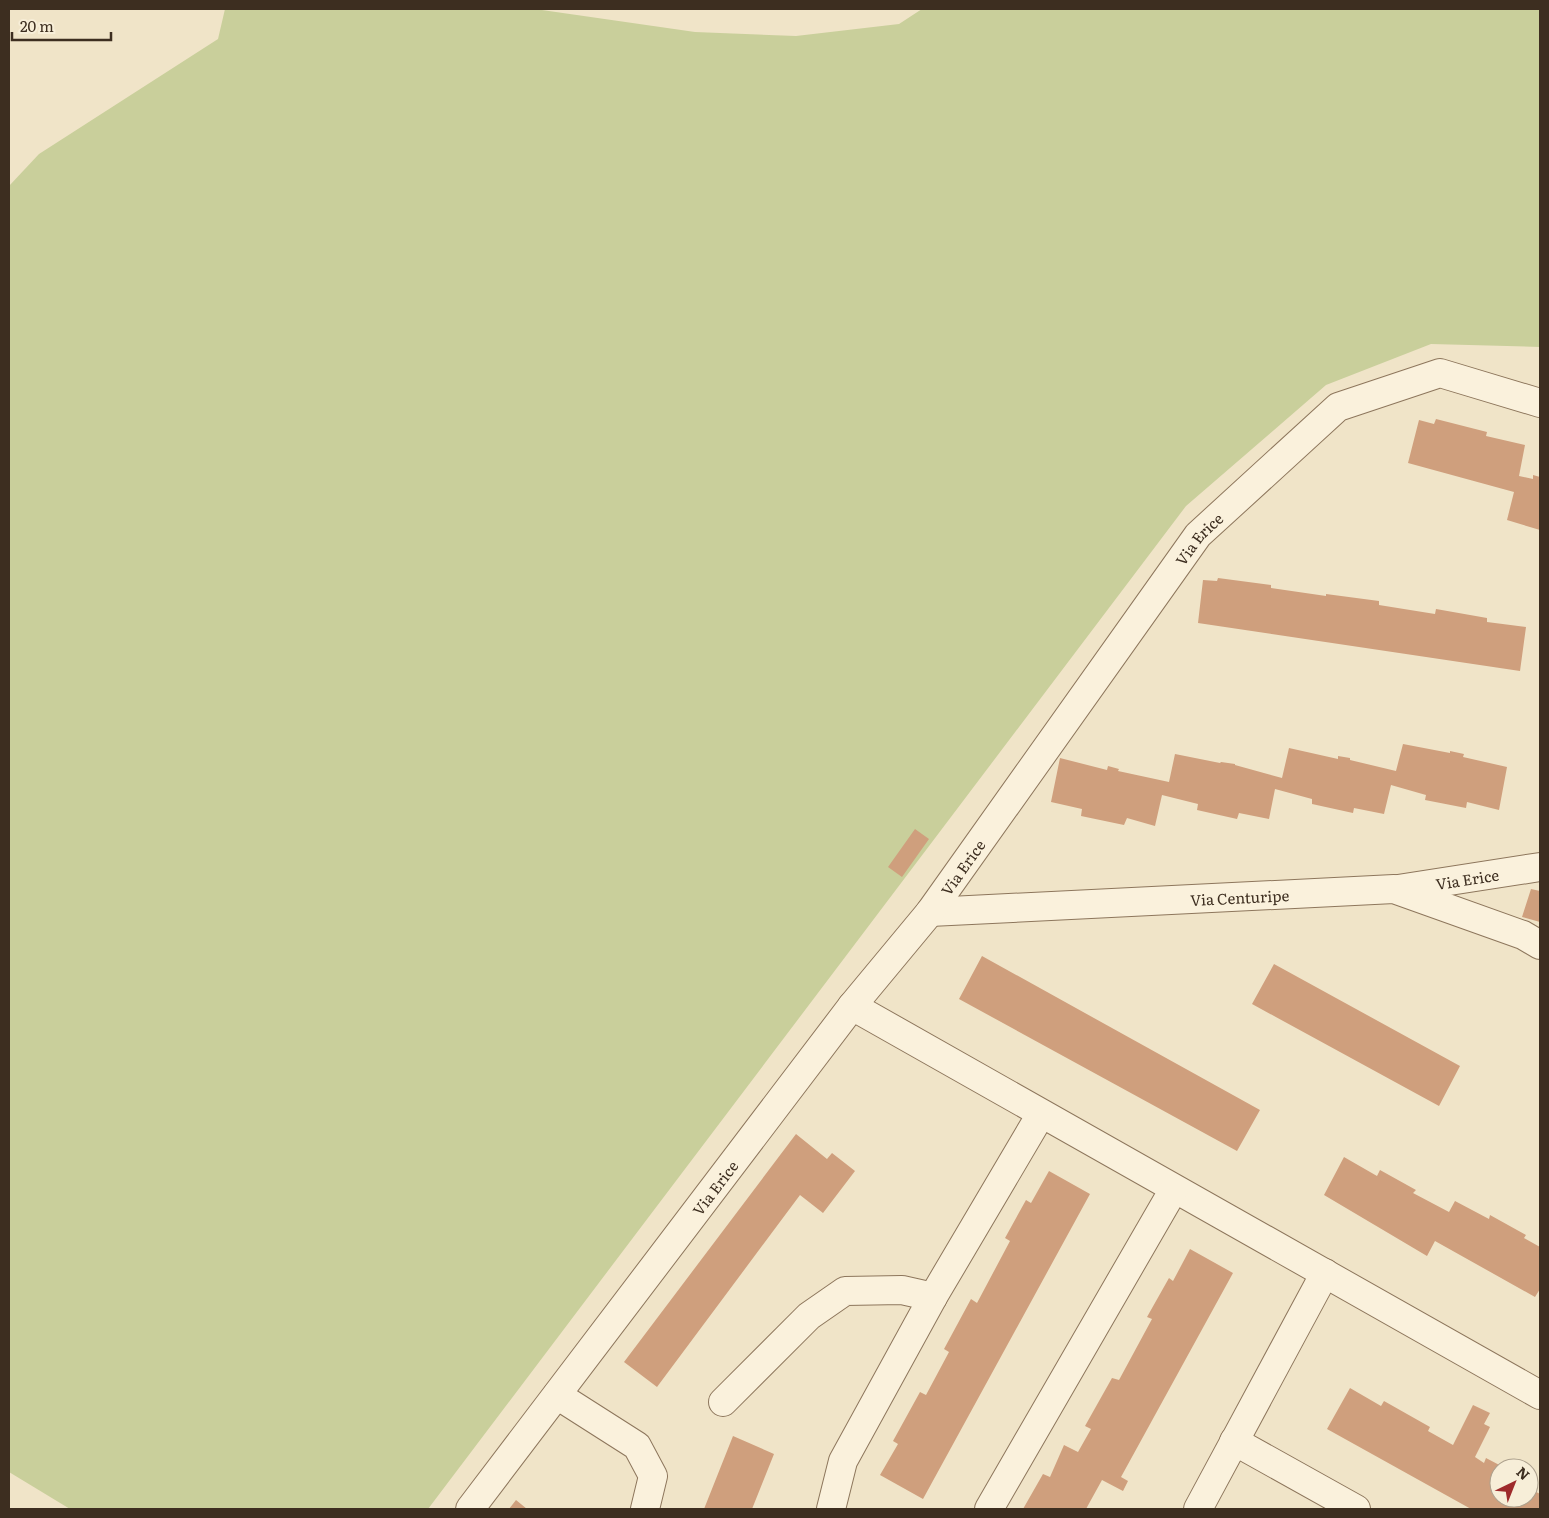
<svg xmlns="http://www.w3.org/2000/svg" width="1549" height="1518" font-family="Literata,serif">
  <rect width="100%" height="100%" fill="#f0e4c8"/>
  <path fill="#c9cf9b" d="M225,9H535L695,32L796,36L899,24L922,9H1540V347L1431,344L1326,385L1186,506L428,1509H70L9,1472V186L39,154L218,39Z"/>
  <path fill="#cf9f7d" d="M1436,419L1487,432L1486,436L1525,445L1519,476L1533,479V475L1540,477V530L1507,520L1514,492L1408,463L1419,420L1434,424Z
    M1218,578L1271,585V588L1326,596V594L1379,601V605L1435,614L1436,609L1487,618V622L1526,627L1520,671L1198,623L1203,580L1217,581Z
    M1403,744L1450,753V751L1464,754L1463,757L1507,767L1499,810L1467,802L1466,808L1425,800L1426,795L1391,785L1384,814L1354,808L1353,813L1312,804V799L1275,789L1269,819L1239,813L1237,819L1197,810L1198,804L1162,795L1155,826L1127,818L1124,825L1081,816L1082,809L1051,802L1060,758L1107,770L1108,766L1119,769L1118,771L1169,782L1175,754L1220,763L1221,762L1235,764V765L1282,778L1289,748L1338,759V756L1350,758V760L1396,771Z
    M915,829L929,839L902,877L888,867Z
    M1531,889L1540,891V922L1522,917Z
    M982,956L1260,1110L1237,1151L959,999Z
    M1274,964L1460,1066L1439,1106L1252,1004Z
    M796,1134L827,1159L832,1153L855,1171L823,1213L800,1195L657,1387L624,1362Z
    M1344,1157L1377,1176L1380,1170L1416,1190L1413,1193L1449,1212L1455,1201L1489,1219L1490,1215L1526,1235L1524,1238L1540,1247V1289L1535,1297L1435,1241L1427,1256L1324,1195Z
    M1049,1171L1090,1194L923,1499L880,1475L898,1444L893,1441L920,1392L926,1395L949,1352L944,1349L971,1299L977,1303L1010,1241L1005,1238L1026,1200L1031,1203Z
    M1190,1249L1233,1273L1121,1477L1128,1481L1123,1491L1102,1480L1086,1509H1023L1043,1474L1050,1477L1064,1445L1078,1452L1091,1429L1085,1426L1112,1378L1119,1380L1152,1319L1147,1317L1169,1278L1173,1281Z
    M1350,1388L1381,1406L1384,1401L1430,1427L1428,1431L1453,1445L1473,1405L1490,1413L1484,1424L1490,1427L1475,1457L1484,1463L1486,1458L1505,1468H1499V1498H1529V1488L1540,1494V1509H1471L1327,1429Z
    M733,1436L774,1454L752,1509H704Z
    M516,1500L527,1509H509Z"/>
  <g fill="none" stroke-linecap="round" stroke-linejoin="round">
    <g stroke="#8d765c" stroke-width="30">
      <g id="minor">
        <path id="s1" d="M1398,889L1540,867"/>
        <path id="s2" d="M930,912L1394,889L1523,935L1540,945"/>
        <path d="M852,1006L1540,1395"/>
        <path d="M557,1395L637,1446L653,1476L645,1509"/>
        <path d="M723,1402L809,1316L845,1291L902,1290L933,1297"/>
        <path d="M1234,1441L1356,1509"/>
        <path id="s3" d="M470,1509L852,1006L930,912L1198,535L1338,407L1440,373L1540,403"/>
        <path d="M831,1509L843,1461L933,1297L1041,1114"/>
        <path d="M989,1509L1174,1189"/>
        <path d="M1198,1509L1325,1273"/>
      </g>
    </g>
    <use href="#minor" stroke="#faf1dc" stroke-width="28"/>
  </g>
  <g text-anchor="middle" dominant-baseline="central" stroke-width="5" stroke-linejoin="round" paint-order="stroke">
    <g font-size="15" fill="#3d2e20" stroke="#f7eed8">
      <text stroke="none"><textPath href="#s3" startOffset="1214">Via Erice</textPath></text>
      <text stroke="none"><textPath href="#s3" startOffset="809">Via Erice</textPath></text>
      <text stroke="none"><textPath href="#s1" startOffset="70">Via Erice</textPath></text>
      <text stroke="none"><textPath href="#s2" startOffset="310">Via Centuripe</textPath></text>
      <text stroke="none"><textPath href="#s3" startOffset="404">Via Erice</textPath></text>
    </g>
  </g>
  <rect width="1549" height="1518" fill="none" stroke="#3d2e20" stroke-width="20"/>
  <g transform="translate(1514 1483) rotate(43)"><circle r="24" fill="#f7eed8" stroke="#ada18e"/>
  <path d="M0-4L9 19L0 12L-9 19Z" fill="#9e2a2b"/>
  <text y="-8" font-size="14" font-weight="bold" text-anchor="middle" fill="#3d2e20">N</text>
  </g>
  <path d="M12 32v8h99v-8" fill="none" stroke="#3d2e20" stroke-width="2.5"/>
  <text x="20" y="32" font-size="15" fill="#3d2e20" stroke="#f7eed8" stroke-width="4" paint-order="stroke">20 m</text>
</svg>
